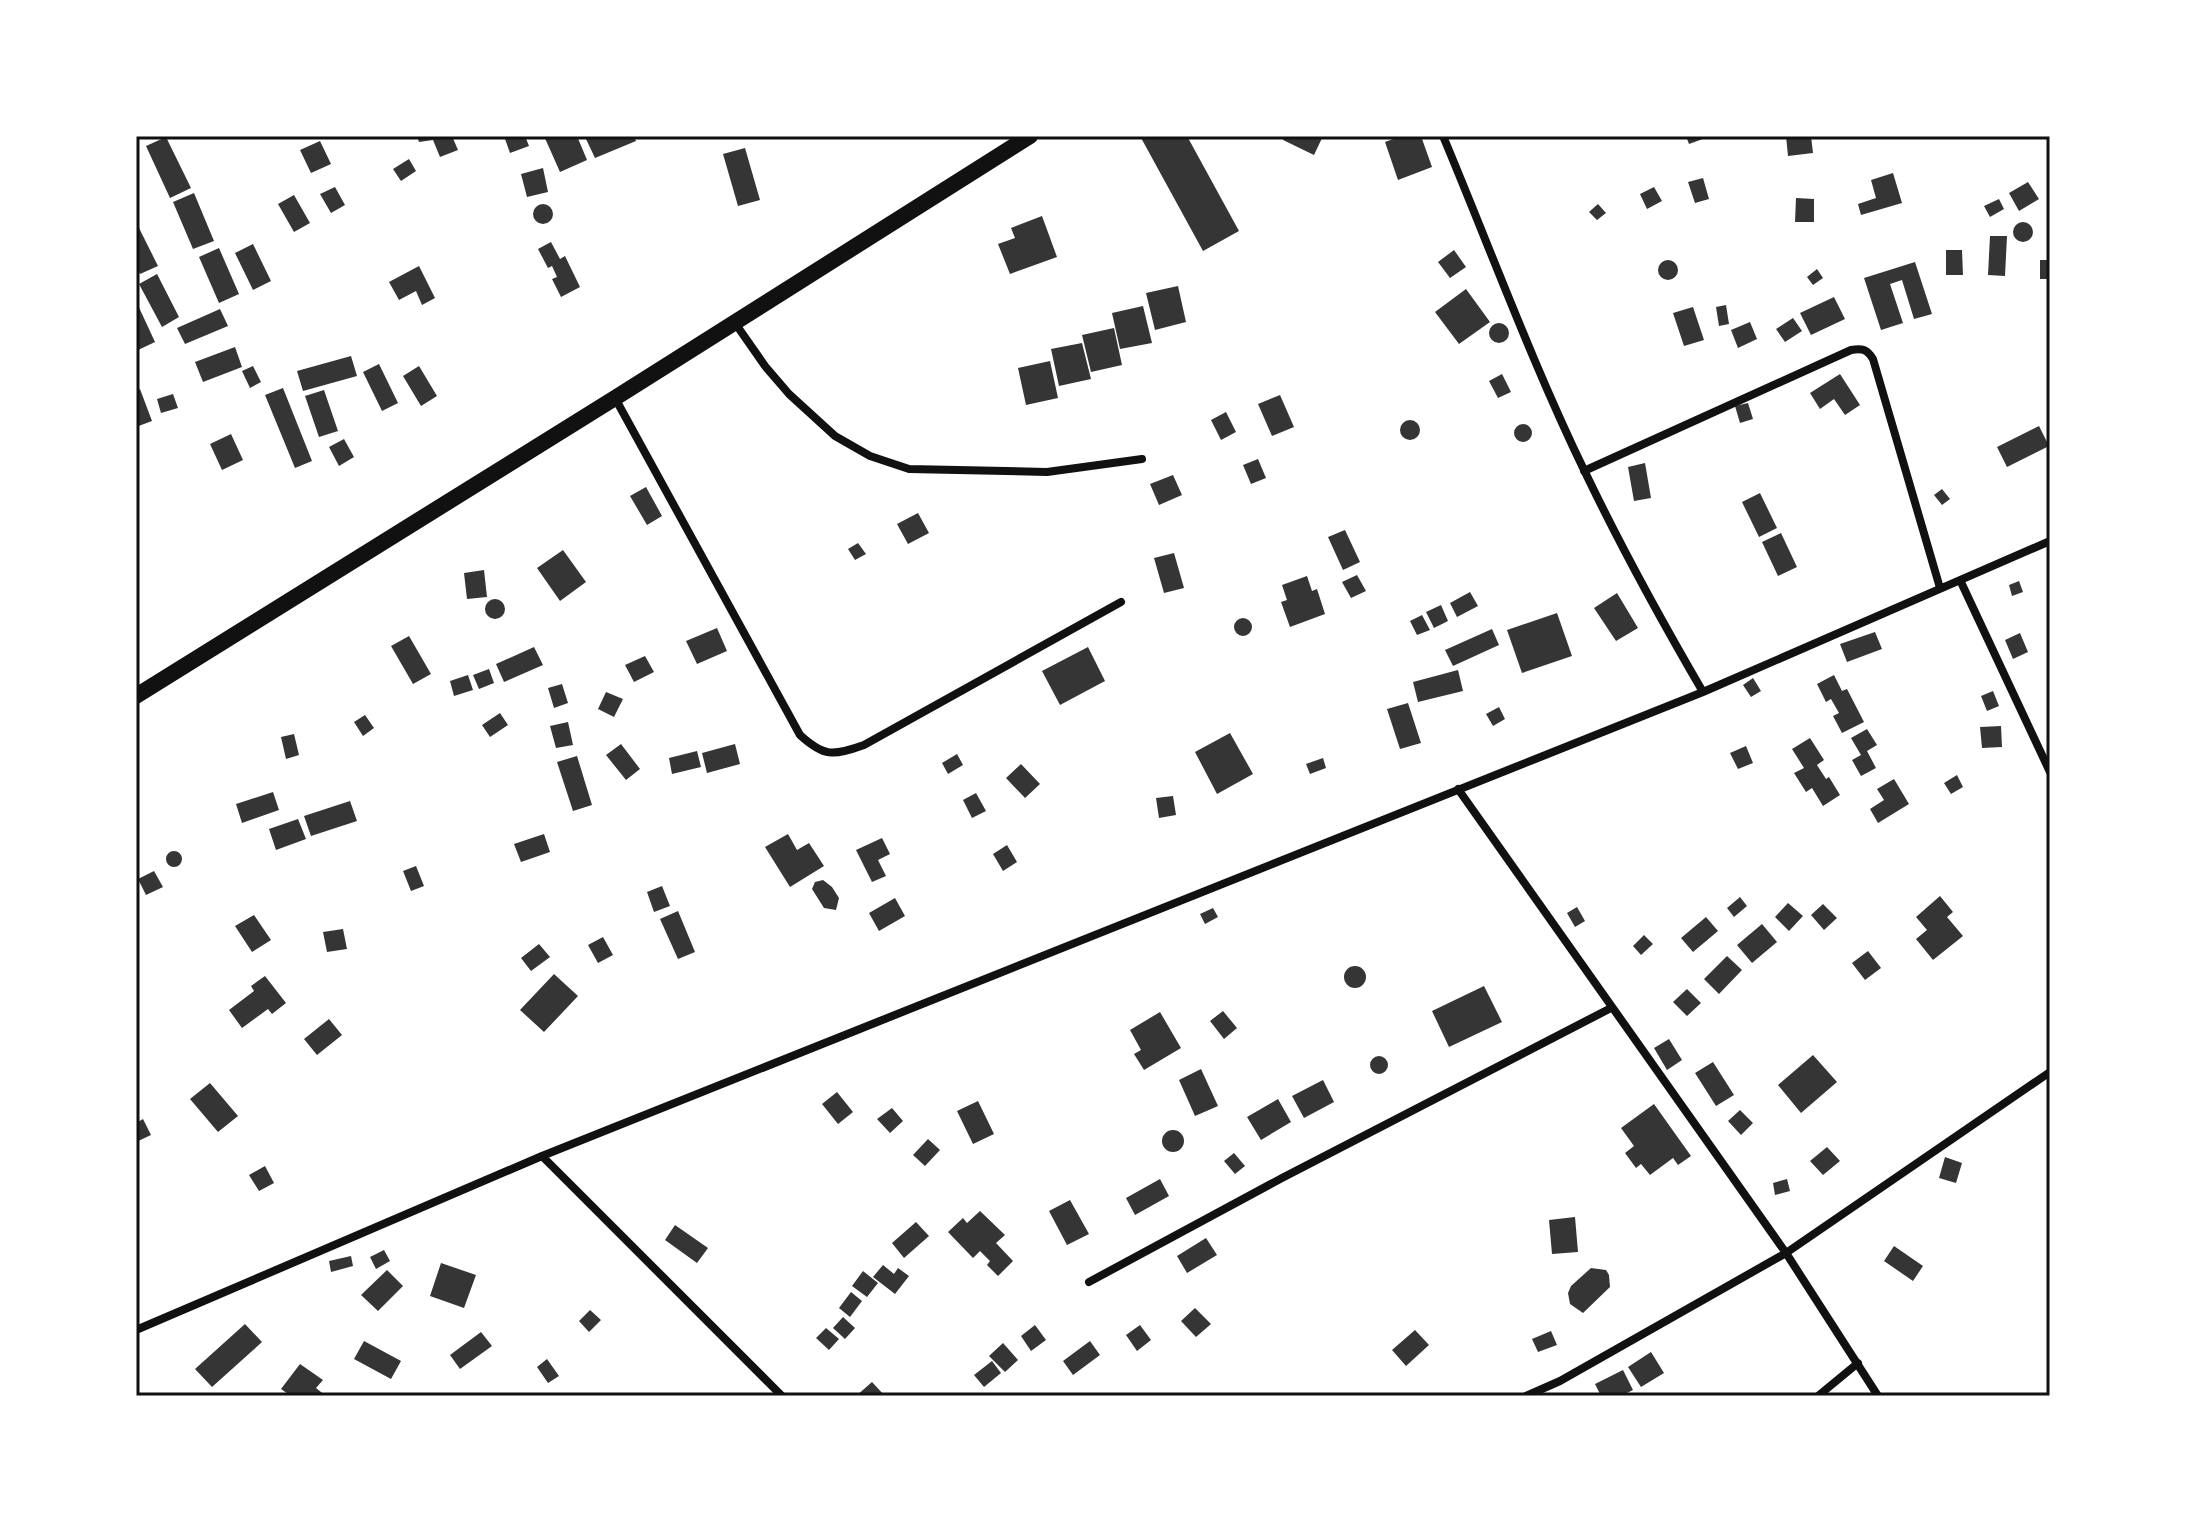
<svg xmlns="http://www.w3.org/2000/svg" width="2186" height="1532" font-family="Karla,sans-serif">
  <rect width="100%" height="100%" fill="#fff"/>
  <path fill="#353535" d="M417,136H452L458,150L440,157L433,140L419,142Z
    M504,136H525L529,146L510,153Z
    M544,136H577L587,160L560,172Z
    M592,136H634L636,141L595,158L586,139Z
    M1140,136H1187L1239,231L1203,251Z
    M1285,136H1323L1314,155L1283,140Z
    M1401,136H1421L1432,167L1398,180L1385,142Z
    M1686,136H1711L1689,144Z
    M1786,136H1811L1813,153L1788,156Z
    M166,137L191,188L170,198L146,146Z
    M320,141L331,164L311,173L300,150Z
    M745,148L760,200L738,206L723,154Z
    M409,159L416,171L401,181L393,169Z
    M543,168L548,192L527,197L521,174Z
    M1893,173L1902,203L1861,215L1858,204L1876,198L1871,180Z
    M1703,178L1709,199L1695,203L1688,182Z
    M2028,182L2039,199L2019,211L2009,193Z
    M335,187L345,205L331,213L320,194Z
    M1654,187L1662,201L1647,209L1640,194Z
    M194,193L214,241L193,249L173,202Z
    M294,195L310,223L294,232L278,204Z
    M1796,198L1814,199V222H1795Z
    M1999,199L2004,209L1990,217L1984,206Z
    M533 214a10 10 0 1 1 20 0a10 10 0 1 1-20 0Z
    M1598,204L1606,213L1597,220L1589,212Z
    M1042,216L1057,257L1010,274L998,244L1015,238L1011,228Z
    M2013 232a10 10 0 1 1 20 0a10 10 0 1 1-20 0Z
    M136,222L158,266L140,274L136,266Z
    M1990,236H2007L2005,276L1988,275Z
    M551,242L560,259L565,256L580,287L561,297L552,279L557,277L552,266L548,268L538,249Z
    M253,244L271,281L253,290L235,253Z
    M219,248L239,294L219,303L199,257Z
    M1454,250L1466,267L1450,278L1438,262Z
    M1946,250H1962L1963,275H1946Z
    M2040,260H2050V293H2047V279H2040Z
    M1658 270a10 10 0 1 1 20 0a10 10 0 1 1-20 0Z
    M1915,262L1932,314L1914,319L1902,280L1890,284L1903,323L1881,330L1864,278Z
    M419,266L435,298L422,305L416,291L399,300L389,282Z
    M1817,269L1823,278L1813,285L1807,277Z
    M157,274L179,317L162,327L139,284Z
    M1178,286L1186,322L1155,330L1146,293Z
    M1466,289L1490,322L1459,344L1435,312Z
    M1834,297L1845,319L1811,335L1800,313Z
    M136,301L155,342L136,351Z
    M1726,305L1729,324L1719,326L1716,307Z
    M1143,306L1152,343L1120,349L1112,313Z
    M1693,307L1704,340L1684,346L1673,313Z
    M220,309L228,326L185,344L177,328Z
    M1793,318L1802,331L1785,342L1776,329Z
    M1750,322L1757,339L1738,348L1731,330Z
    M1489 333a10 10 0 1 1 20 0a10 10 0 1 1-20 0Z
    M1114,328L1122,365L1091,372L1082,335Z
    M1082,343L1091,379L1059,386L1051,349Z
    M235,347L242,367L203,382L195,362Z
    M351,356L357,376L303,391L297,371Z
    M1050,361L1058,398L1026,405L1018,368Z
    M379,364L398,403L382,411L363,372Z
    M253,366L261,382L250,388L242,371Z
    M419,366L437,396L421,406L403,376Z
    M1502,374L1511,392L1498,398L1489,381Z
    M1840,374L1860,405L1845,415L1834,399L1820,409L1810,393Z
    M283,388L312,461L295,468L265,395Z
    M140,389L152,421L136,427V391Z
    M324,390L338,431L319,437L305,396Z
    M173,394L178,408L161,413L157,399Z
    M1280,395L1294,427L1272,436L1258,404Z
    M1748,403L1753,419L1740,423L1735,406Z
    M1226,412L1236,432L1221,440L1211,420Z
    M1400 430a10 10 0 1 1 20 0a10 10 0 1 1-20 0Z
    M1514 433a9 9 0 1 1 18 0a9 9 0 1 1-18 0Z
    M2039,426L2049,446L2007,467L1997,447Z
    M231,434L243,460L222,470L210,444Z
    M344,439L354,457L339,466L329,447Z
    M1258,459L1266,478L1251,484L1243,465Z
    M1645,463L1651,498L1634,501L1628,467Z
    M1173,475L1182,495L1159,505L1150,484Z
    M646,487L662,516L647,525L630,496Z
    M1942,489L1950,499L1942,505L1934,495Z
    M1760,493L1777,528L1759,537L1742,502Z
    M918,513L929,533L908,544L897,524Z
    M1345,530L1360,562L1343,570L1328,537Z
    M1781,533L1797,567L1778,576L1762,542Z
    M858,543L866,554L855,560L848,549Z
    M563,550L586,582L560,601L537,568Z
    M1174,553L1184,588L1164,593L1154,558Z
    M484,570L487,597L467,599L464,573Z
    M1357,575L1366,591L1351,598L1342,582Z
    M1307,576L1312,591L1317,589L1325,614L1290,627L1281,602L1287,600L1282,585Z
    M2019,581L2023,592L2012,596L2009,585Z
    M1470,592L1478,606L1457,617L1450,603Z
    M1617,593L1638,628L1616,641L1594,608Z
    M485 609a10 10 0 1 1 20 0a10 10 0 1 1-20 0Z
    M1441,605L1448,621L1434,628L1426,612Z
    M1557,613L1572,656L1522,673L1507,630Z
    M1422,615L1430,630L1417,635L1410,621Z
    M1234 627a9 9 0 1 1 18 0a9 9 0 1 1-18 0Z
    M717,628L727,651L697,664L686,641Z
    M1492,629L1499,645L1453,666L1445,650Z
    M1875,632L1882,649L1847,662L1840,644Z
    M2020,633L2028,652L2013,659L2005,640Z
    M409,636L431,674L413,684L391,646Z
    M534,647L543,665L504,682L496,664Z
    M1088,647L1105,681L1060,705L1042,671Z
    M645,656L654,672L634,682L625,665Z
    M489,669L494,683L479,689L473,675Z
    M1458,670L1463,691L1418,702L1413,682Z
    M468,675L473,690L454,696L450,681Z
    M1834,675L1842,691L1847,689L1864,722L1842,733L1833,716L1839,713L1831,699L1826,702L1817,684Z
    M1753,678L1761,691L1751,697L1743,685Z
    M562,684L568,703L554,708L548,688Z
    M1993,691L1999,706L1987,711L1981,696Z
    M606,692L623,699L614,717L598,709Z
    M1408,703L1421,743L1400,749L1387,709Z
    M1499,707L1505,719L1493,726L1486,714Z
    M500,713L508,725L490,737L482,725Z
    M365,715L374,728L363,736L354,722Z
    M568,722L573,745L556,748L550,726Z
    M2001,726L2002,747L1982,748L1980,727Z
    M1867,729L1877,745L1867,751L1876,768L1861,776L1852,760L1861,755L1851,738Z
    M1230,733L1253,774L1217,794L1195,752Z
    M294,734L299,755L286,759L281,737Z
    M1810,738L1824,760L1817,765L1826,779L1829,777L1840,795L1823,806L1812,788L1806,792L1794,773L1804,768L1792,749Z
    M621,744L640,769L626,780L606,755Z
    M735,744L740,764L707,773L702,753Z
    M1746,746L1753,763L1738,769L1730,753Z
    M697,751L701,767L672,774L669,758Z
    M957,754L963,765L948,774L942,763Z
    M577,756L592,805L573,811L557,762Z
    M1323,758L1326,768L1310,774L1306,764Z
    M1021,764L1040,784L1025,798L1006,778Z
    M1957,775L1963,787L1951,794L1944,783Z
    M1894,779L1909,804L1878,823L1870,809L1884,800L1877,789Z
    M273,792L279,810L242,823L236,804Z
    M976,793L986,811L972,818L963,800Z
    M1173,796L1176,815L1159,818L1156,798Z
    M350,801L357,821L311,836L304,816Z
    M298,819L306,839L276,850L269,829Z
    M544,834L550,852L521,862L514,844Z
    M788,834L797,850L809,843L824,866L790,887L765,847Z
    M882,838L890,854L878,860L886,876L872,882L856,850Z
    M1007,845L1017,862L1003,871L993,854Z
    M166 859a8 8 0 1 1 16 0a8 8 0 1 1-16 0Z
    M416,866L424,886L411,891L403,871Z
    M154,871L163,887L146,895L138,879Z
    M823,880L832,887L839,898L836,910L824,908L812,889L815,882Z
    M662,886L670,906L654,912L647,892Z
    M1940,896L1953,912L1947,917L1963,936L1933,960L1916,939L1927,930L1916,917Z
    M1740,897L1747,906L1734,917L1727,908Z
    M895,898L905,916L879,931L869,913Z
    M1788,903L1803,916L1789,931L1775,917Z
    M1823,904L1837,918L1824,930L1811,915Z
    M1577,907L1585,921L1575,927L1567,913Z
    M1213,908L1218,917L1205,924L1200,914Z
    M678,911L695,952L678,959L660,919Z
    M254,915L271,940L252,952L235,926Z
    M1706,917L1718,931L1693,952L1681,938Z
    M1762,924L1777,942L1752,963L1737,945Z
    M343,929L347,949L327,952L323,932Z
    M1644,935L1653,944L1641,955L1633,946Z
    M603,937L613,955L598,963L588,945Z
    M539,944L550,957L531,971L521,958Z
    M1868,951L1881,968L1865,980L1852,963Z
    M1727,956L1742,970L1719,994L1704,979Z
    M1344 977a11 11 0 1 1 22 0a11 11 0 1 1-22 0Z
    M554,974L578,996L544,1032L520,1010Z
    M265,976L286,1003L272,1014L268,1009L242,1028L229,1010L254,991L251,986Z
    M1484,986L1502,1022L1449,1047L1432,1011Z
    M1687,989L1701,1003L1687,1016L1673,1002Z
    M1223,1011L1237,1028L1224,1039L1210,1021Z
    M1160,1012L1181,1048L1144,1070L1134,1054L1141,1050L1130,1030Z
    M329,1019L342,1035L317,1055L304,1039Z
    M1669,1039L1682,1060L1667,1070L1654,1048Z
    M1813,1055L1837,1082L1801,1113L1778,1085Z
    M1370 1065a9 9 0 1 1 18 0a9 9 0 1 1-18 0Z
    M1713,1062L1734,1095L1716,1106L1695,1073Z
    M1201,1069L1218,1106L1195,1116L1179,1080Z
    M1323,1080L1334,1102L1304,1118L1292,1096Z
    M210,1083L238,1116L218,1132L190,1099Z
    M837,1092L853,1112L838,1124L822,1104Z
    M1278,1099L1291,1122L1261,1140L1247,1117Z
    M978,1101L994,1134L973,1144L957,1111Z
    M1654,1104L1691,1156L1678,1165L1673,1158L1650,1175L1641,1164L1636,1168L1625,1153L1634,1146L1621,1128Z
    M892,1108L903,1121L890,1133L877,1119Z
    M1740,1110L1753,1123L1741,1135L1728,1121Z
    M143,1119L151,1135L136,1142V1123Z
    M1162 1141a11 11 0 1 1 22 0a11 11 0 1 1-22 0Z
    M928,1139L940,1150L925,1166L913,1155Z
    M1827,1147L1840,1161L1823,1175L1810,1161Z
    M1234,1153L1245,1166L1235,1174L1224,1161Z
    M1945,1157L1962,1163L1956,1183L1939,1178Z
    M265,1166L274,1183L259,1191L249,1175Z
    M1160,1179L1169,1196L1135,1215L1126,1198Z
    M1787,1179L1790,1191L1775,1195L1773,1183Z
    M1070,1200L1089,1234L1067,1245L1049,1211Z
    M980,1211L1005,1235L996,1243L1013,1261L998,1276L987,1265L990,1261L980,1251L973,1258L948,1232L963,1218L967,1223Z
    M1575,1217L1578,1252L1552,1254L1549,1220Z
    M916,1222L929,1236L904,1258L892,1243Z
    M675,1225L708,1248L697,1263L665,1240Z
    M1206,1238L1217,1255L1187,1273L1177,1256Z
    M1894,1246L1923,1266L1913,1281L1884,1261Z
    M384,1250L390,1261L376,1269L370,1257Z
    M351,1256L353,1266L331,1272L329,1261Z
    M441,1263L476,1275L464,1308L430,1296Z
    M883,1265L894,1274L898,1268L909,1276L895,1294L873,1277Z
    M1591,1268L1606,1270L1609,1275L1610,1287L1583,1313L1570,1304L1568,1293L1571,1286Z
    M387,1270L403,1286L378,1311L361,1295Z
    M863,1271L878,1283L867,1297L852,1286Z
    M851,1292L862,1301L850,1317L839,1308Z
    M1195,1308L1211,1324L1196,1337L1181,1321Z
    M590,1310L601,1320L589,1332L579,1321Z
    M843,1317L855,1328L845,1339L833,1328Z
    M245,1324L262,1342L212,1387L195,1369Z
    M1035,1325L1046,1340L1031,1351L1021,1336Z
    M1140,1325L1151,1340L1137,1351L1126,1335Z
    M826,1328L839,1339L829,1350L816,1338Z
    M1415,1330L1429,1345L1406,1366L1392,1350Z
    M1551,1331L1557,1345L1538,1352L1532,1339Z
    M481,1332L492,1346L460,1369L450,1355Z
    M364,1341L401,1361L391,1379L354,1359Z
    M1090,1341L1100,1355L1073,1375L1063,1361Z
    M1003,1343L1018,1360L1005,1372L989,1356Z
    M1651,1352L1664,1373L1641,1387L1628,1367Z
    M547,1359L559,1376L548,1383L537,1367Z
    M992,1361L1001,1373L984,1387L974,1375Z
    M300,1364L323,1380L316,1388L326,1396H291L281,1389Z
    M1623,1370L1633,1390L1621,1396H1601L1595,1384Z
    M872,1382L885,1396H856Z"/>
  <g fill="none" stroke-linecap="round" stroke-linejoin="round">
    <path stroke="#111" stroke-width="8" d="M1443,136C1490,248 1532,363 1585,472C1621,547 1661,620 1703,692
      M735,323L765,366L789,394L835,436L870,456L909,469L1047,472L1142,459
      M615,398L800,735C824,757 833,756 864,745L1121,602
      M1584,471L1851,350C1862,348 1867,349 1873,359L1940,588
      M1960,580L2050,772
      M1458,789L1786,1253L1878,1396
      M542,1156L782,1396
      M1089,1282L1282,1178L1611,1008
      M136,1330L542,1156L1703,692L2050,541
      M1526,1396L1560,1381L1786,1253L2050,1072
      M1818,1396L1858,1363"/>
    <path stroke="#111" stroke-width="16" d="M136,696L615,398L1030,136"/>
  </g>
  <rect width="2186" height="1532" fill="none" stroke="#ffffff" stroke-width="276"/>
  <rect x="138" y="138" width="1910" height="1256" fill="none" stroke="#111" stroke-width="3"/>
</svg>
